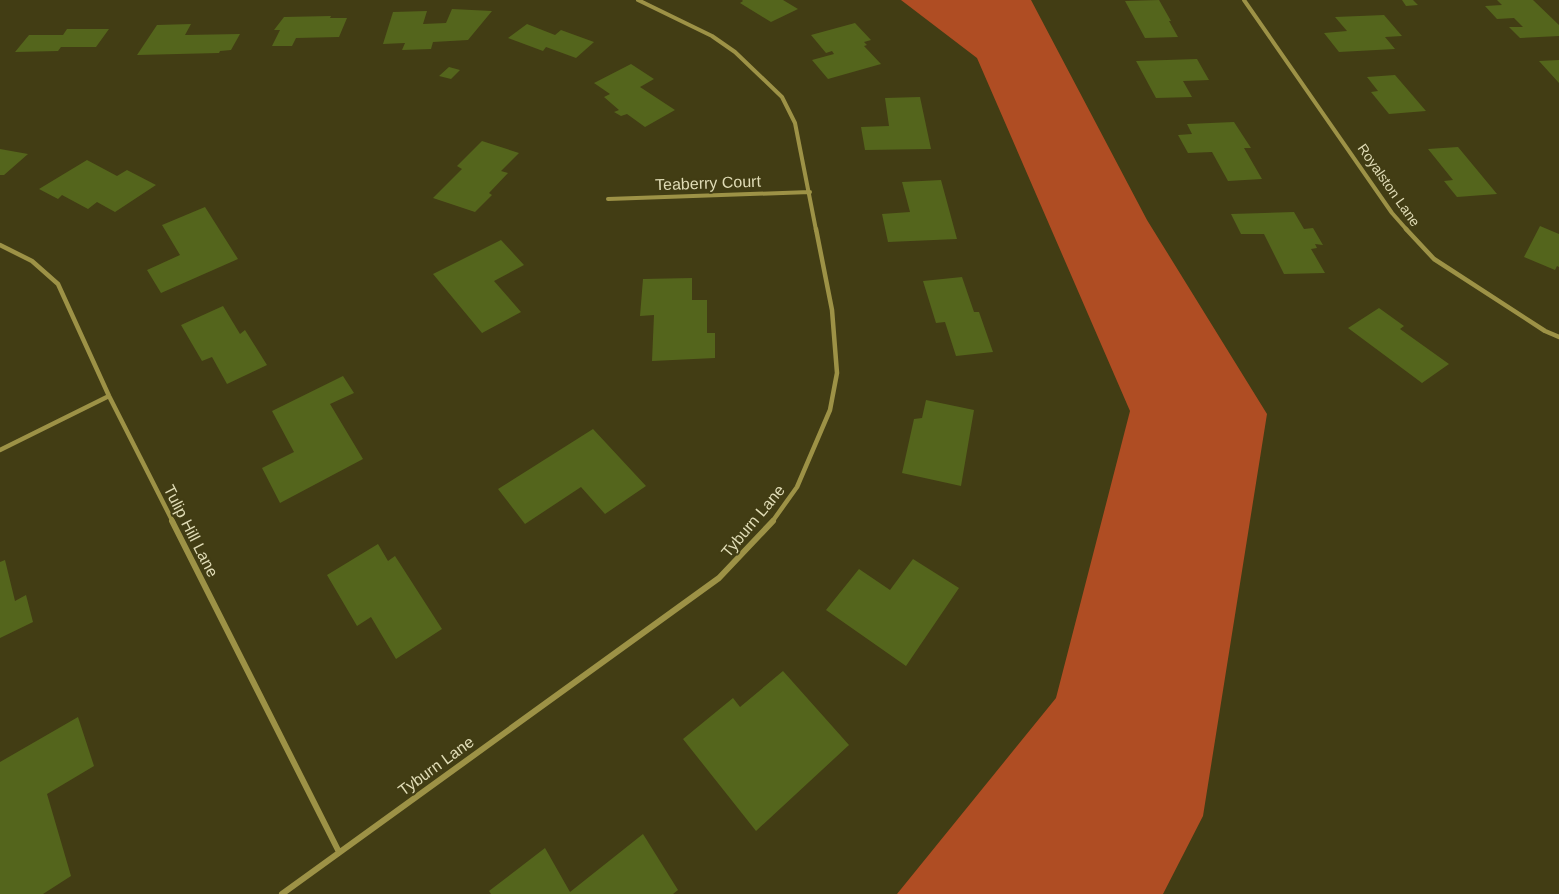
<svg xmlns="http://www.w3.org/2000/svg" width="1559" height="894" font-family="Helvetica,sans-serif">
  <rect width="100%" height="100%" fill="#423d14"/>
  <path fill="#af4d23" d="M901,0H1031L1147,220L1267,414L1203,816L1163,894H897L1056,698L1130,411L977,58Z"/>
  <path fill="#54651c" d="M742,0H783L798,9L771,22L740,3L743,1Z
    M1159,0L1171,21H1169L1178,37L1145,38L1125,1Z
    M1402,0H1413L1418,5L1406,6Z
    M1497,0H1533L1559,25V36L1520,38L1509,27H1523L1514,18L1497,19L1485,6L1502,5Z
    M452,9L492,11L468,40L433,42L431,49L402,50L405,43L383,44L393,12L427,11L423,24L446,23Z
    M1384,15L1402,36L1385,37L1395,49L1339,52L1324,33L1347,31L1335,17Z
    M331,16L330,18H347L339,37L296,38L292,46H272L280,30H274L284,17Z
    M855,23L871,40L864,42L867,45L864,46L881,64L828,79L812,60L834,54L832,51L826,53L811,35Z
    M191,24L185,35L240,34L231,50L220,51L219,53L137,55L157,25Z
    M527,24L555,35L561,30L594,42L576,58L546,47L543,51L508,38Z
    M67,29H109L96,47H61L58,51L15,52L29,35H63Z
    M1197,59L1209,80L1183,81L1192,97L1156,98L1136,61Z
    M1559,60V83L1539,61Z
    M631,64L654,79L640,87L675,110L645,127L627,114L621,116L614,112L619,110L604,97L610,94L594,83Z
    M449,67L460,70L451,79L439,76Z
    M1395,75L1426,111L1389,114L1371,92L1378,91L1367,77Z
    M920,97L931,149L865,150L861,127L889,126L885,98Z
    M1234,122L1251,148H1244L1262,179L1228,181L1212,152L1188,153L1178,135L1192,134L1187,124Z
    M482,141L519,153L501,171L508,173L489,193L492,195L475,212L433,198L462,169L457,166Z
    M1458,147L1497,194L1457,197L1444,181L1453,180L1428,149Z
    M0,149L28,154L4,175H0Z
    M87,160L117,176L127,170L156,185L115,212L97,202L88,209L62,195L58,199L39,189Z
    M941,180L957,239L888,242L882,214L910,212L902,182Z
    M205,207L238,259L161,293L147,270L180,255L162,225Z
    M1294,212L1304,229L1313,228L1323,245L1315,244L1317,248L1311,249L1325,273L1284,274L1264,234H1241L1231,214Z
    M1540,226L1559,234V267L1557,266L1555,270L1524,257Z
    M501,240L524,265L494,281L521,312L482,333L433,274Z
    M962,277L974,312H979L993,352L956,356L945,322L936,323L923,281Z
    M692,278V300H707V333H715V358L652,361L654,315L640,316L643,279Z
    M223,306L240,334L245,330L267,365L227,384L212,357L202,361L181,325Z
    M1379,308L1404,326L1400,329L1449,364L1422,383L1348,328Z
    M343,376L354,393L330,404L363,459L280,503L262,468L294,452L272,411Z
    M926,400L974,410L961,486L902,473L914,419L922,418Z
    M593,429L646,486L605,514L581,487L525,524L498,489Z
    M378,544L388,561L395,556L442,629L396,659L371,617L357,626L327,575Z
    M913,559L959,588L906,666L826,610L859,569L890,590Z
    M5,560L15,601L26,595L33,622L0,638V562Z
    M783,671L849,745L756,831L683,739L733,698L740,707Z
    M78,717L94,766L47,794L71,876L43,894H0V762Z
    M643,834L678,890L673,894H491L489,891L545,848L570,892Z"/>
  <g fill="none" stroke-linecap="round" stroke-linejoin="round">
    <path stroke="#9d9246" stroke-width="4" d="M638,0L712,36L735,52L782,97L795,123L816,230
      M1244,0L1392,213L1407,230
      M608,199L810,192"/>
    <path stroke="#9d9246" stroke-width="4.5" d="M1406,229L1434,259L1545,331L1559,337
      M0,245L32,261L58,284L109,396L173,522
      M0,450L109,396
      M772,522L797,487L830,410L837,373L832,310L816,229"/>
    <path stroke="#9d9246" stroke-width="6" d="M172,521L339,852
      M282,894L719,578L773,521"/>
  </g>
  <g text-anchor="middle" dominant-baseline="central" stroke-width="4" stroke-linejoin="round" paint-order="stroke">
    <g font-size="14" fill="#e0dcb6" stroke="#423d14">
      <text transform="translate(1389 185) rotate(55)">Royalston Lane</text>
    </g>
    <g font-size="16" fill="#e0dcb6" stroke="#423d14">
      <text transform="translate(708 183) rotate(-2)">Teaberry Court</text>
      <text transform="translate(753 521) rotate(-50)">Tyburn Lane</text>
      <text transform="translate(191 531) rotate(63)">Tulip Hill Lane</text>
      <text transform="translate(436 766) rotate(-36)">Tyburn Lane</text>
    </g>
  </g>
</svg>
